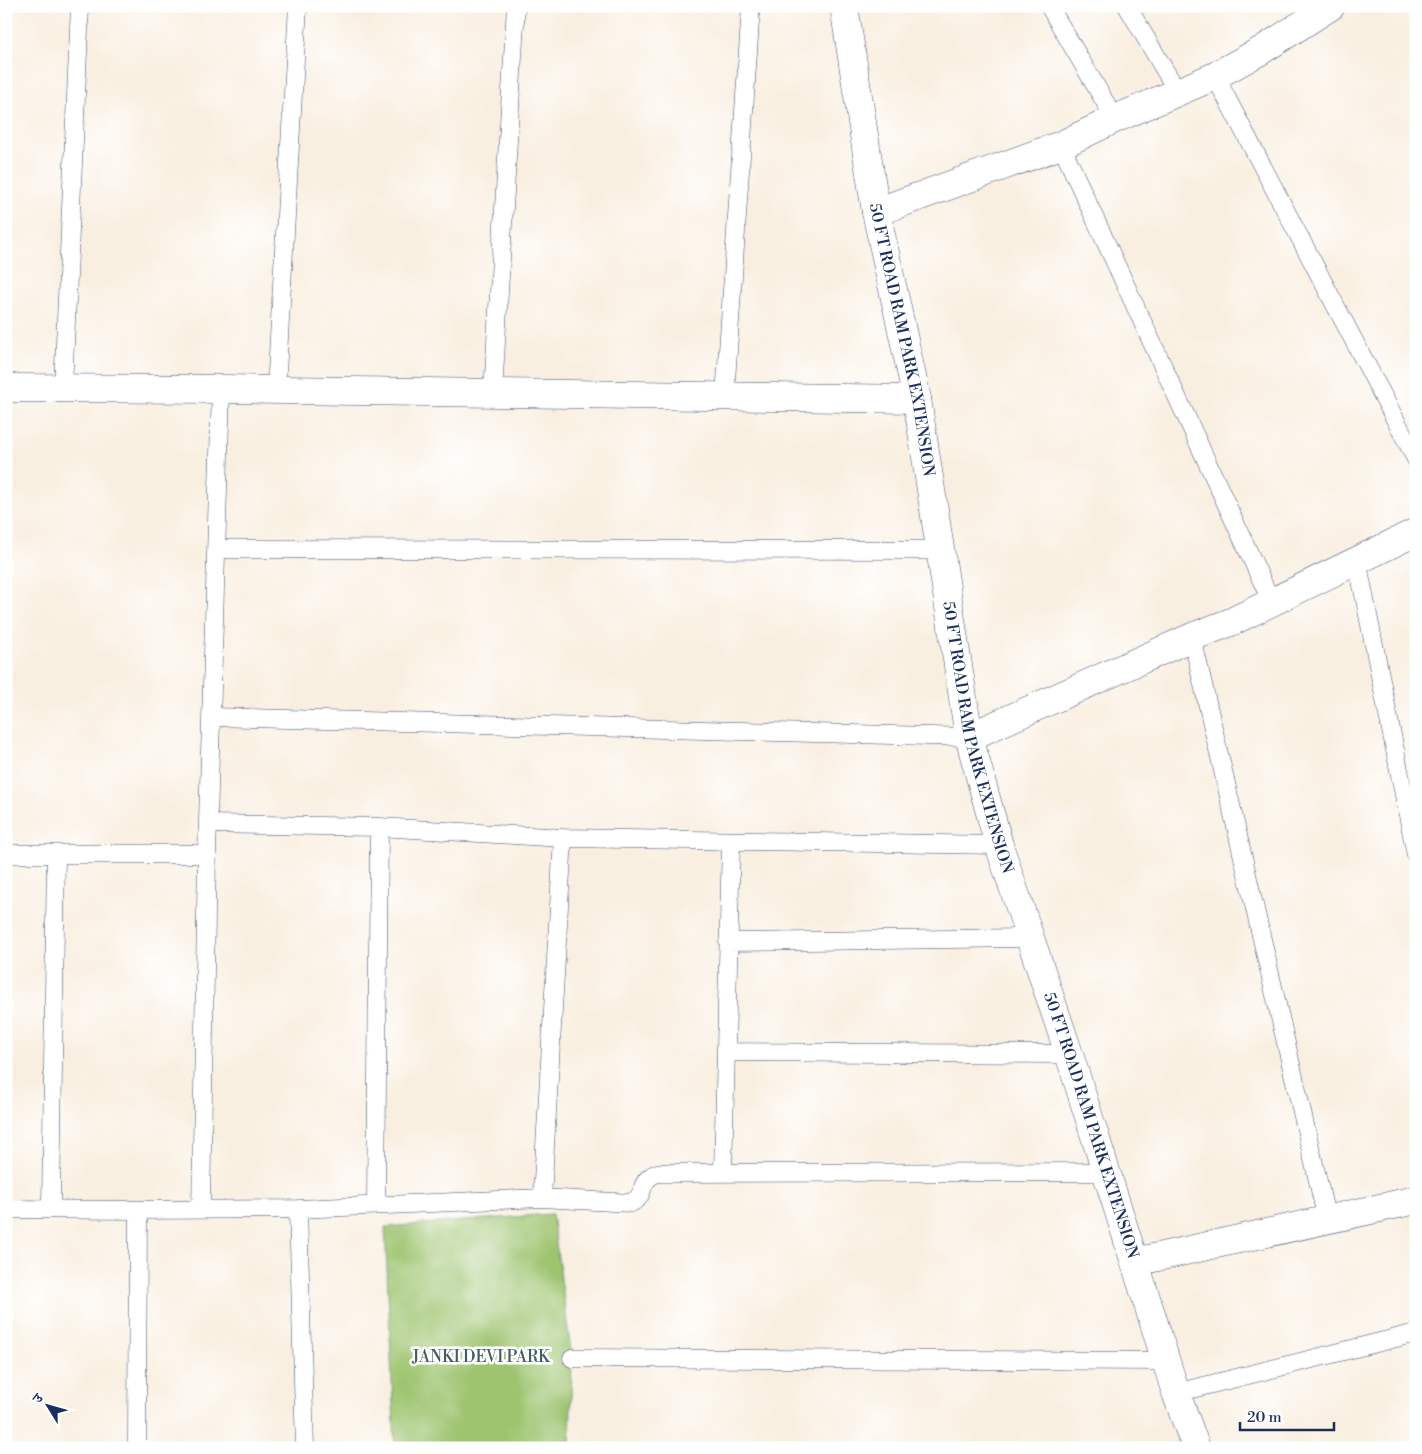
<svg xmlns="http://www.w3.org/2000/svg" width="1422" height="1454" font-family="'Libre Bodoni','Noto Serif Devanagari',serif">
  <rect width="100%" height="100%" fill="#fff"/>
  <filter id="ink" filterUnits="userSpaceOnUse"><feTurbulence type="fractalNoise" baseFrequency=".02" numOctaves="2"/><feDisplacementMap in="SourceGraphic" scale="10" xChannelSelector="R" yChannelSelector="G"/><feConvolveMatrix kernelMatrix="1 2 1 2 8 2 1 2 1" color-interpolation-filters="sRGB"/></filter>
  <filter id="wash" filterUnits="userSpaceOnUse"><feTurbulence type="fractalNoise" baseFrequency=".0096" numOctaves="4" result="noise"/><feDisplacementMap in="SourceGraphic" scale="20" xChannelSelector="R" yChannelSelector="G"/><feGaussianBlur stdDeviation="1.12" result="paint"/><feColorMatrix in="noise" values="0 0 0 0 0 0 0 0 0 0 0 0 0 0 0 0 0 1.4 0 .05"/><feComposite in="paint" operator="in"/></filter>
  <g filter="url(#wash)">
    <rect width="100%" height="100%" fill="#f9efe0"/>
    <path fill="#9ec46f" stroke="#5c7a66" d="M552,1214L572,1358L570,1448H395L385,1227Z"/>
  </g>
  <g filter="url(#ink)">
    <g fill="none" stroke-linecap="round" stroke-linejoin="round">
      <g stroke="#3c4c72" stroke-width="19">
        <path id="service" d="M1049,6L1115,119
          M1127,6L1177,91
          M1215,76L1416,459
          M1061,145L1272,603
          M63,388L80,6
          M276,390L298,6
          M493,393L516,6
          M725,396L751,6
          M216,549L940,550
          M1357,560L1416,855
          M1192,637L1327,1220
          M211,717L969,737
          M208,824L379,827L563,838L999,845
          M6,854H207
          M728,942L1030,938
          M726,1052L1069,1054
          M723,1173L731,841
          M542,1198L563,838
          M376,1204L379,827
          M51,1208L56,854
          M6,1209L138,1210L298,1209L542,1198L631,1203C648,1195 636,1182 657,1173L1106,1172
          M201,1209L207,854L221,389
          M298,1209L305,1448
          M572,1358L1166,1361
          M1176,1393L1416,1333
          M137,1448L138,1210"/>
      </g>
      <g stroke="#3c4c72" stroke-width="29">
        <path id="minor" d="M876,212L1061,145L1115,119L1215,76L1262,50L1331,6
          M6,388L221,389L917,399
          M969,737L1192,637L1231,622L1416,532
          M1135,1262L1416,1200"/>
      </g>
      <g stroke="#3c4c72" stroke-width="29">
        <g id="tertiary">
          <path id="s1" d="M844,6L876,212L917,399L969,737L999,845L1069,1054L1176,1393L1196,1448"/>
        </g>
      </g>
      <use href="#service" stroke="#fff" stroke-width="18"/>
      <use href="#minor" stroke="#fff" stroke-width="28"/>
      <use href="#tertiary" stroke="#fff" stroke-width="28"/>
    </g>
  </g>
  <g text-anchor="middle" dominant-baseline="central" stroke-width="5" stroke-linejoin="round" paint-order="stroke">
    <g font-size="16" fill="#1b2f5e" stroke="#fff">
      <text stroke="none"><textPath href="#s1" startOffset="339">50 FT ROAD RAM PARK EXTENSION</textPath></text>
      <text stroke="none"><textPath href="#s1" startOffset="744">50 FT ROAD RAM PARK EXTENSION</textPath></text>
      <text stroke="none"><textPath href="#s1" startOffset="1149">50 FT ROAD RAM PARK EXTENSION</textPath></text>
    </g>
    <g font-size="16" fill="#425c63" stroke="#fff">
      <text x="481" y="1357">JANKI DEVI PARK</text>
    </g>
  </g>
  <rect width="1422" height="1454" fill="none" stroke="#fff" stroke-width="25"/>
  <g transform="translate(48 1406) rotate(307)" stroke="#ffffff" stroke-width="4" paint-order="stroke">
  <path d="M0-4L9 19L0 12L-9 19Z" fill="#1b2f5e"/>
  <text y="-8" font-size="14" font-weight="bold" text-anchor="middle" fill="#1b2f5e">उ</text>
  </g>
  <path d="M1240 1422v8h94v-8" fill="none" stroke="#1b2f5e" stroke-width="2.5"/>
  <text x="1247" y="1422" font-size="15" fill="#1b2f5e" stroke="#ffffff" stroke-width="4" paint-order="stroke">20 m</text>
</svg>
